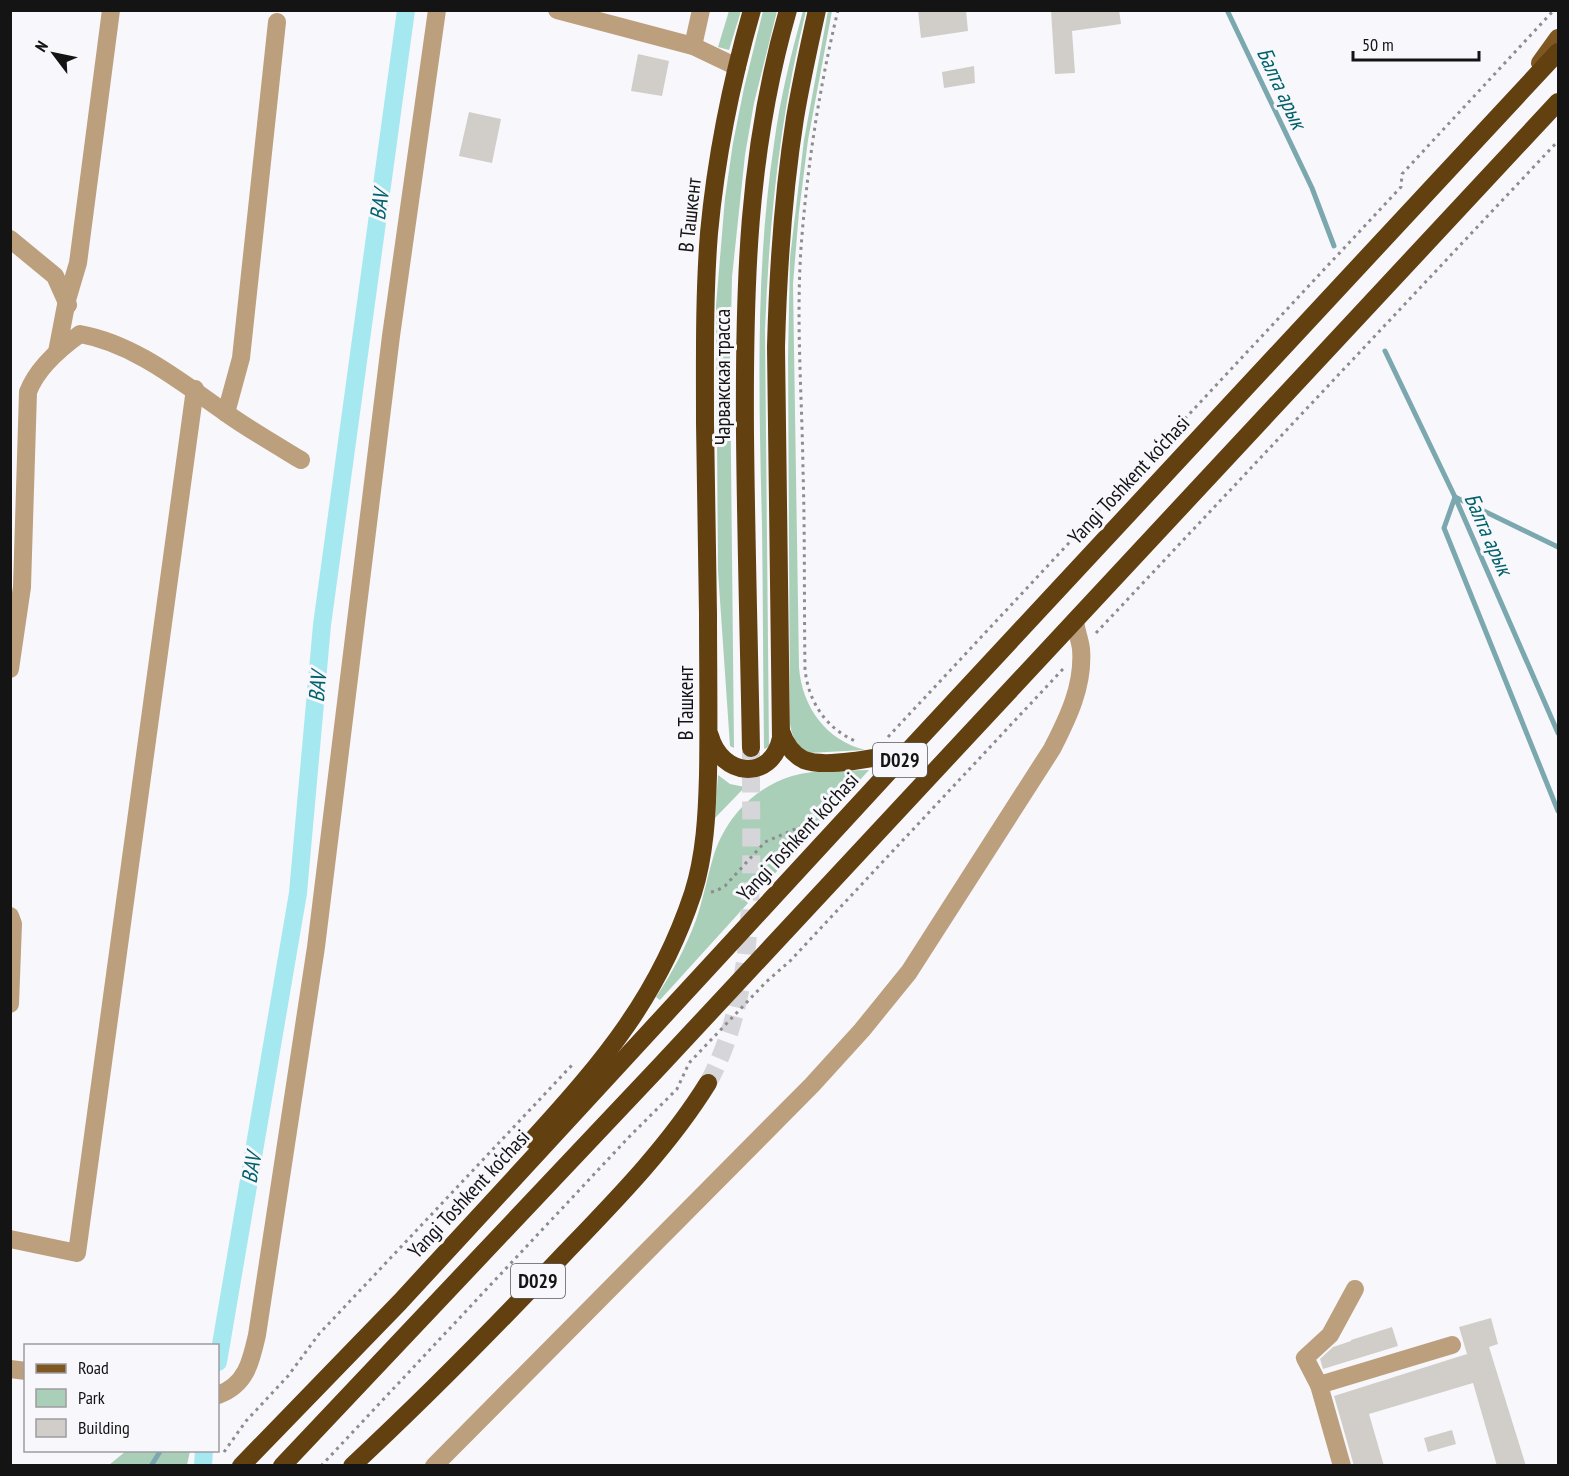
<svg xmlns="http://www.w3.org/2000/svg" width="1569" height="1476" viewBox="0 0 1569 1476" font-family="'PT Sans Narrow',sans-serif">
<rect width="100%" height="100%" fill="#f8f7fc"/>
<!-- green -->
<g fill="#aacfb8">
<path d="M 729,11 L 741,11 L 729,50 L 718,47 Z"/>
<path d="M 763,11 L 777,11 L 754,103 L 745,155 L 732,277 L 730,364 L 734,748 L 730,746 L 718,571 L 716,306 L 725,198 L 733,143 L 744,88 Z"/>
<path d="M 803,11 L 806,11 C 780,115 769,222 765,330 L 769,747 L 764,749 C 763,674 763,600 762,526 C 759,398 755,270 774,144 C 780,99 791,54 803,11 Z"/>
<path d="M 828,11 L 832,11 L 808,140 L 799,212 L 793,284 L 799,667 C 802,707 826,740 865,750 L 808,753 C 796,747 792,736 790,724 L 788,358 L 790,258 L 804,140 Z"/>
<path d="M 869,770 L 660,1000 L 656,997 C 672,973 686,947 696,920 C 703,900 707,878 713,858 C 724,820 753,788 792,776 C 816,769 844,771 869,770 Z"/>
<path d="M 718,775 L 730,784 L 745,787 L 715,818 Z"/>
<path d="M 126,1451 L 126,1450 L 190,1451 L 187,1465 L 109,1465 Z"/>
</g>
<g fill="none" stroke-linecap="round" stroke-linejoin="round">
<!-- stream -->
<g stroke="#7aa8ae" stroke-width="5">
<path d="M 1227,10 L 1312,188 L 1334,246"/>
<path d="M 1385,351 L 1455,497 L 1558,733"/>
<path d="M 1455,497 L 1444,528 L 1558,811"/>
<path d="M 1455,497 L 1558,547"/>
<path d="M 151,1466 L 161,1450"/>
</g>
<!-- canal -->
<g stroke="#a5e8f0" stroke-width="18">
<path d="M 218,1362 L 298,893 L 322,625 L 406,10"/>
<path d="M 203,1466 L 204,1450"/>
</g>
</g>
<!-- building -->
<g fill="#d1cec9">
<path d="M 918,10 L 966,10 L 968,31 L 921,38 Z"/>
<path d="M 1051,10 L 1119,10 L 1121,24 L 1072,31 L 1075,73 L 1055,74 Z"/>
<path d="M 638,54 L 669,61 L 662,96 L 631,91 Z"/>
<path d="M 974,66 L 975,83 L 944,88 L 942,72 Z"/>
<path d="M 469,112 L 501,119 L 492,163 L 459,156 Z"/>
<path d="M 1491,1318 L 1498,1344 L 1489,1347 L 1526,1466 L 1497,1466 L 1473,1383 L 1369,1414 L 1384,1466 L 1354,1466 L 1334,1396 L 1467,1354 L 1459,1327 Z"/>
<path d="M 1392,1327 L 1398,1346 L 1323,1369 L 1320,1359 L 1333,1347 L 1351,1341 L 1351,1340 Z"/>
<path d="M 1452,1430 L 1456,1444 L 1428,1452 L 1424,1438 Z"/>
</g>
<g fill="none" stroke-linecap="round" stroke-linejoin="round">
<!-- highway-tunnel -->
<path stroke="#d6d5d9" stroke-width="18" stroke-dasharray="18 9" stroke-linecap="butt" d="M 708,1083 C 761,985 750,861 751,752"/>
<!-- path -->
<g stroke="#8d8c8f" stroke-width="3" stroke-dasharray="3 4.5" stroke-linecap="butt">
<path d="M 838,10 C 819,89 807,168 801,248 C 796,322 802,396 803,470 C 805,536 804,603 805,669 C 808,702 827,730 858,742"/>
<path d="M 1096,633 L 1558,141"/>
<path d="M 888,737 L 1401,187 L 1402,174 L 1554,10"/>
<path d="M 711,892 L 716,891 L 725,886 L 765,842 L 814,821 L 849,780"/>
<path d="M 224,1452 L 246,1421 L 288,1376 L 319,1334 L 573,1064"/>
<path d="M 321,1466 L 628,1138 L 677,1089 L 689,1063 L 766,982 L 790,961 L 1063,669"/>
</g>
<!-- minor -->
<g stroke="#bc9f7d" stroke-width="18">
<path d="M 557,10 L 693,46 L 737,67"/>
<path d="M 693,46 L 701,10"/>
<path d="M 10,239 L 55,276 L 68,305"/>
<path d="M 57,352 L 67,300 L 78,263 L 111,10"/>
<path d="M 226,413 L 241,358 L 277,22"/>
<path d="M 10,669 L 22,587 L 28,392 C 37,368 59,349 80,334 C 135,344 181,382 226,413 C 250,430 276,445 301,460"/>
<path d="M 10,916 L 13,924 L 10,1004"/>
<path d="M 10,1239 L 77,1253 L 195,389"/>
<path d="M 10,1369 L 26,1371"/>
<path d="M 1319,1385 L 1305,1358 L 1330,1335 L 1355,1289"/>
<path d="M 218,1395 C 246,1385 251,1362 257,1335 L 316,947 L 391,336 L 437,10"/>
<path d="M 434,1466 L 812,1085 L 862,1030 L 909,972 L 1052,749 C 1068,718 1084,685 1081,649 C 1080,640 1076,631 1075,621"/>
<path d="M 1342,1466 L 1319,1385 L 1452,1345"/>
</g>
<!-- major -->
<path stroke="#7f5721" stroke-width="18" d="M 1540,63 L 1558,38"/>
<!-- highway -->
<g stroke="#624010" stroke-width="18">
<path d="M 781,731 C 785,743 792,754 804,760 C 827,769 884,756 908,751"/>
<path d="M 710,736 C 721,776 771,783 781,738 L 776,347 C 778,270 783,194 795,118 C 801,82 809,46 817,10"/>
<path d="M 751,748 C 749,644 746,539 745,434 C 744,288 747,152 788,10"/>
<path d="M 532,1140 C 604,1061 659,996 693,893 C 705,855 707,814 708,775 C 709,721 708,668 708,614 C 707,550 706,487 705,423 C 705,360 704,296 709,233 C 716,158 731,83 752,10"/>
<path d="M 241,1466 L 400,1302 L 908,751 L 1558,52"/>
<path d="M 282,1466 L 660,1066 L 1558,102"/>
<path d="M 352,1466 C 426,1397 496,1326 565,1253 C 616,1200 669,1146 708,1083"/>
</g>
</g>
<g text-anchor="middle" stroke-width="6" stroke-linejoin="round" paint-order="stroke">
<!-- shield labels -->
<g fill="#f8f7fc" stroke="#58585a" stroke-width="1.5">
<rect x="873" y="743" width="54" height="34" rx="4.5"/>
<rect x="511" y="1264" width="54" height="34" rx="4.5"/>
</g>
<g font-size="20" font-weight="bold" fill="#141415">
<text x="900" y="767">D029</text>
<text x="538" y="1288">D029</text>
</g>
<!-- street labels -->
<g font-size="21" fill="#141415" stroke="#f8f7fc">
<text transform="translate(690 215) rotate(-84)" y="7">В Ташкент</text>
<text transform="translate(723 377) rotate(-90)" y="7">Чарвакская трасса</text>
<text transform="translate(1129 480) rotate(-47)" y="7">Yangi Toshkent ko‘chasi</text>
<text transform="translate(686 703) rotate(-90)" y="7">В Ташкент</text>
<text transform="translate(798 837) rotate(-47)" y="7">Yangi Toshkent ko‘chasi</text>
<text transform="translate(469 1194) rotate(-47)" y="7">Yangi Toshkent ko‘chasi</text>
</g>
<!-- water labels -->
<g font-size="22" font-style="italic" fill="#00626b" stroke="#f8f7fc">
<text transform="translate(1282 88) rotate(65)" y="8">Балта арык</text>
<text transform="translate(379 205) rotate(-82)" y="8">BAV</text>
<text transform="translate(1489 534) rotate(66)" y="8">Балта арык</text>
<text transform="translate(317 687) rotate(-85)" y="8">BAV</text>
<text transform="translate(251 1168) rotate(-80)" y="8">BAV</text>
</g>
</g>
<!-- border -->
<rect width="1569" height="1476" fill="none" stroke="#141415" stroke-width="24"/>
<!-- legend -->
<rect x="24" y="1344" width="195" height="108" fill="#f8f7fc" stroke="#9d9ca0" stroke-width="1.5"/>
<rect x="36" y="1364" width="30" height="9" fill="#7f5721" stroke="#9d9ca0" stroke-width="1.5"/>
<text x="78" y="1374" font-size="18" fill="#141415">Road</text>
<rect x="36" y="1389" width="30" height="18" fill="#aacfb8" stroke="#9d9ca0" stroke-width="1.5"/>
<text x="78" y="1404" font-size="18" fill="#141415">Park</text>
<rect x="36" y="1419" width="30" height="18" fill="#d1cec9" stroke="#9d9ca0" stroke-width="1.5"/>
<text x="78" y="1434" font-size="18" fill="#141415">Building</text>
<!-- north arrow -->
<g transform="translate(54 54) rotate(302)" stroke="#f8f7fc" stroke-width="4.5" paint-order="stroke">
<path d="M0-4.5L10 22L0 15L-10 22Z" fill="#141415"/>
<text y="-9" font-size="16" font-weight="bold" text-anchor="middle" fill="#141415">N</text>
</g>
<!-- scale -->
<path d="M1353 51v9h126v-9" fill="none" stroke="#141415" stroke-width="3"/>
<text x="1362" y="51" font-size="18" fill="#141415" stroke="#f8f7fc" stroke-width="4.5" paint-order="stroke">50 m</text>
</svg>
